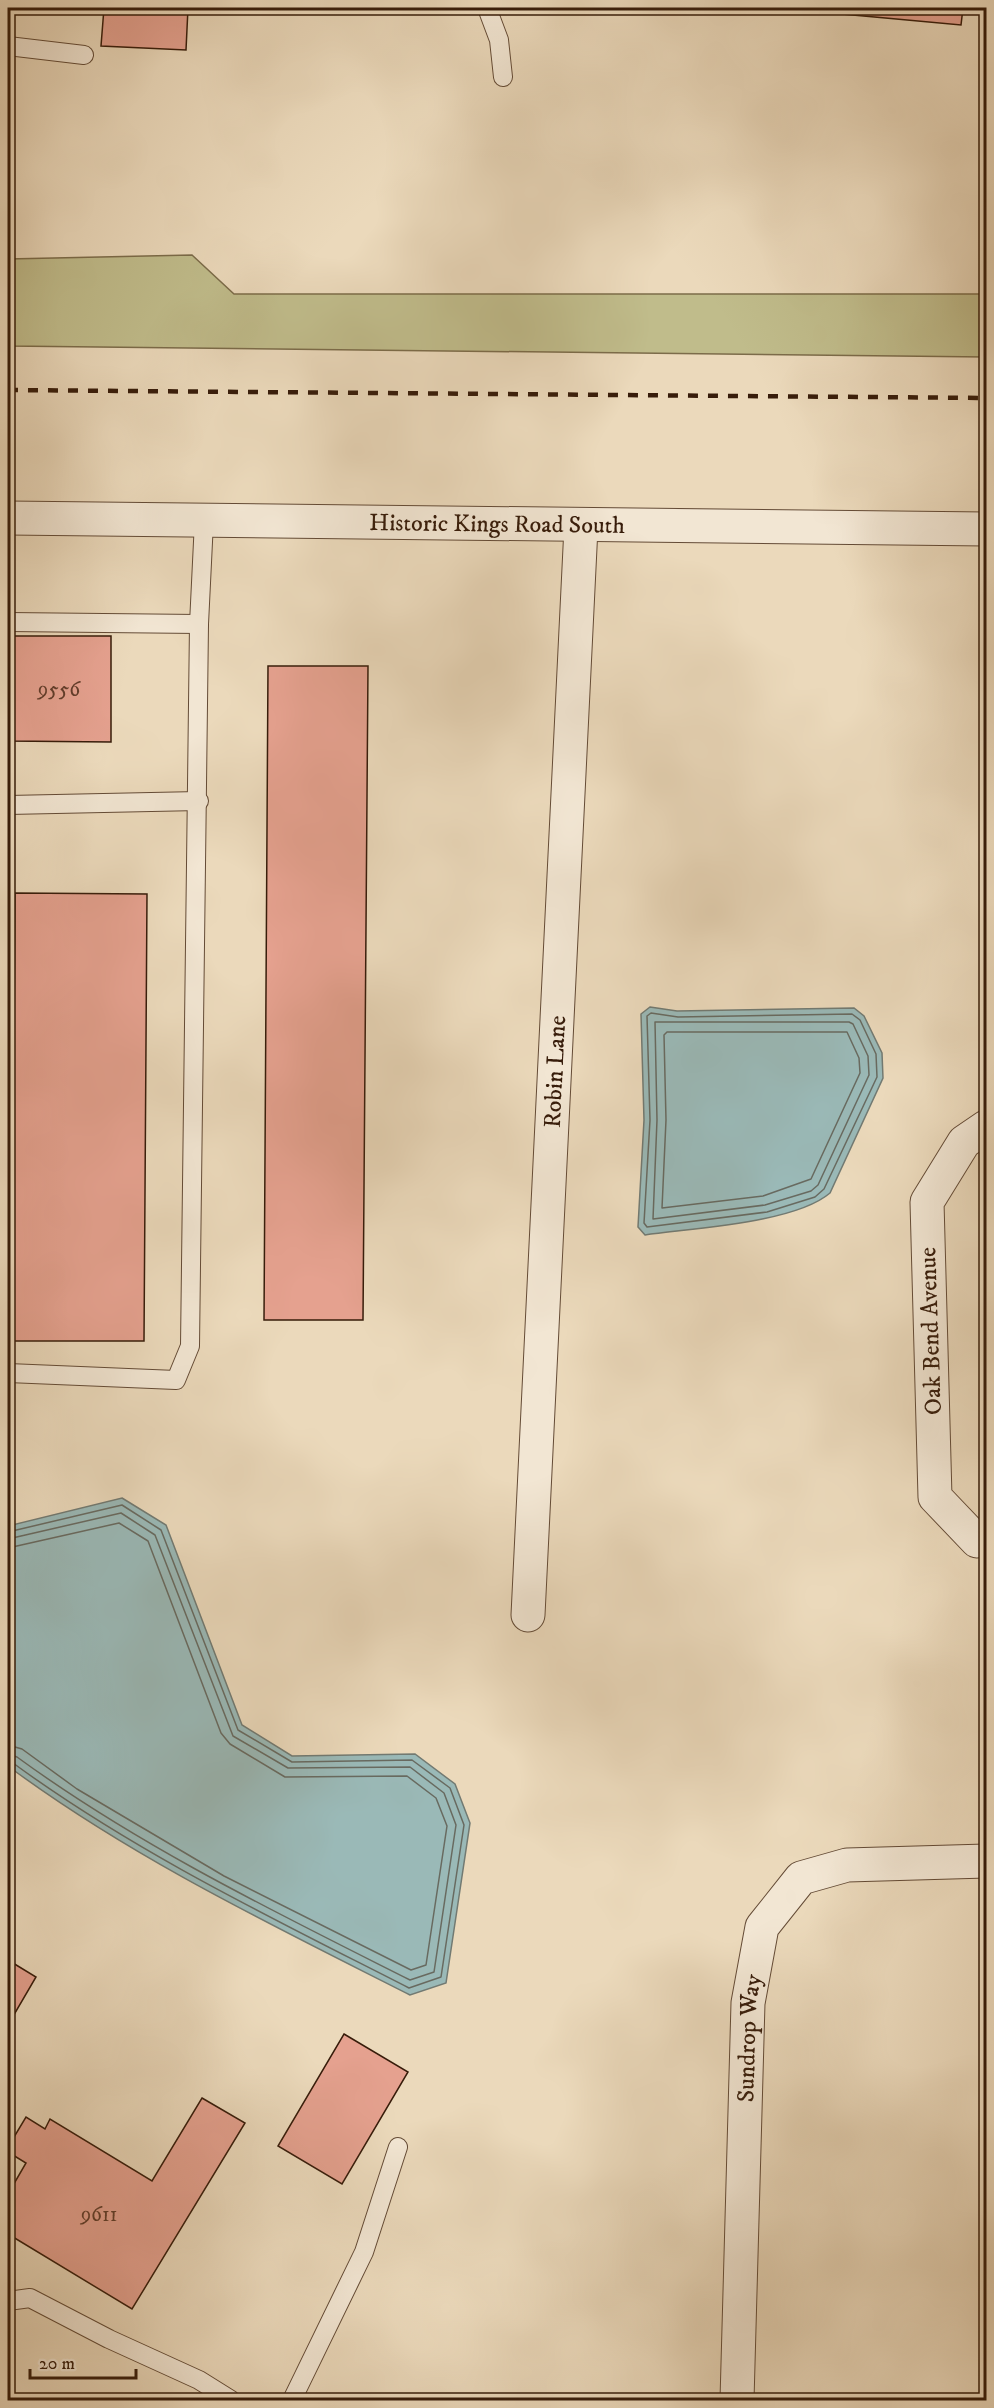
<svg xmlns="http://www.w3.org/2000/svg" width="994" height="2408" viewBox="0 0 994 2408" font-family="'IM FELL DW Pica',serif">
<rect width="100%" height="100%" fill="#ebd9bb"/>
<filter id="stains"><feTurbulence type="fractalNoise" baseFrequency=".00333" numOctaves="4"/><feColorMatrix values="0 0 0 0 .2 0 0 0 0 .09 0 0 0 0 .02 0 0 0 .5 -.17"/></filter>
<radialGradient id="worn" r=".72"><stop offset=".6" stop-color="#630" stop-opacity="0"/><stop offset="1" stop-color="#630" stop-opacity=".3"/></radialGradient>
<!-- green -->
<path fill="#c0bc8b" stroke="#7c6c4a" stroke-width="1.5" d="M 192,255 L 234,294 L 986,294 L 986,357 L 8,346 L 8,259 Z"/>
<!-- water -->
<g fill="#9ab9b7" stroke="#727a72" stroke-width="1.5">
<path d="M 650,1007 L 677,1011 L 854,1008 L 864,1016 L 882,1053 L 883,1078 L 830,1193 C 795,1223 693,1228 645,1235 L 638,1227 L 644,1120 L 641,1014 Z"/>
<path d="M 122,1498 L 166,1525 L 242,1725 L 292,1756 L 415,1754 L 455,1784 L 470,1823 L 446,1983 L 410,1995 C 272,1925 132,1858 8,1766 L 8,1526 Z"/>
</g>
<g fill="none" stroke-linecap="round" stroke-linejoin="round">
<!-- shore -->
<g stroke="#686a60" stroke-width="1.5">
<path d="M 651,1013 L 678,1017 L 852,1014 L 860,1020 L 876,1054 L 877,1077 L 824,1189 L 815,1197 L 767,1212 L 647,1227 L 644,1223 L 650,1120 L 647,1016 Z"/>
<path d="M 655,1022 L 849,1022 L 853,1024 L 868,1056 L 869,1075 L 818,1185 L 811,1191 L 765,1205 L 653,1219 L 657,1120 Z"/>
<path d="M 667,1032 L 847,1032 L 859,1058 L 860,1073 L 811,1179 L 763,1196 L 662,1208 L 666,1120 L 664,1035 Z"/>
<path d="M 8,1532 L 122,1505 L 161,1530 L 238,1730 L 292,1762 L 412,1760 L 450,1788 L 464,1825 L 441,1977 L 409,1988 C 274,1919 136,1853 13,1763 L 8,1762"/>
<path d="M 8,1539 L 121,1513 L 155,1535 L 233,1736 L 288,1768 L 410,1767 L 444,1793 L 456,1825 L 434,1972 L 410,1980 C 275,1912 139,1846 17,1757 L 8,1754"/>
<path d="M 8,1548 L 119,1523 L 148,1541 L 221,1733 L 230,1744 L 285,1777 L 407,1776 L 436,1798 L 447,1826 L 426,1965 L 411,1970 L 224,1876 L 77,1789 L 22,1749 L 8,1745"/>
</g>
</g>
<!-- building -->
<g fill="#e5a18f" stroke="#371c0a" stroke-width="1.5">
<path d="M 104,8 L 188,8 L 186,50 L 101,46 Z"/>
<path d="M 800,8 L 963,8 L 961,25 L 799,10 Z"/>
<path d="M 8,636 L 111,636 L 111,742 L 8,741 Z"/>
<path d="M 268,666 L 368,666 L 363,1320 L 264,1320 Z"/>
<path d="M 15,893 L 147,894 L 144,1341 L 12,1341 Z"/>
<path d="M 8,1960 L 36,1977 L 8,2025 Z"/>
<path d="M 344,2034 L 408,2072 L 342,2184 L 278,2146 Z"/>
<path d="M 202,2098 L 245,2123 L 132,2309 L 8,2234 L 8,2194 L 26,2163 L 8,2152 L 8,2147 L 26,2117 L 45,2129 L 50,2119 L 152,2181 Z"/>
</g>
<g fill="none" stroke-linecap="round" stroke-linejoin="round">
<!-- service casing -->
<g stroke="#644b36" stroke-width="20">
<g id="service">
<path d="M 487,8 L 499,40 L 503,77"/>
<path d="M 8,46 L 84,55"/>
<path d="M 8,622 L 199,624"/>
<path d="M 8,805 L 199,801"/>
<path d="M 8,1373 L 176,1380 L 190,1346 L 199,624 L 204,521"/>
<path d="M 8,2301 L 30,2298 L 109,2339 L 199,2380 L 231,2400"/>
<path d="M 292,2400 L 364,2252 L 398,2147"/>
</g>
</g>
<!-- minor casing -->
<g stroke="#644b36" stroke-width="35">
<g id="minor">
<path id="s1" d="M 8,518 L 986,529"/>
<path d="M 977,1541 L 935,1497 L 927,1202 L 964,1142 L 986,1127"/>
<path id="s2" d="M 528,1615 L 581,527"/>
<path id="s3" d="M 737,2400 L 748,2003 L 762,1927 L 801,1878 L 847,1865 L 986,1861"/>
</g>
</g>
<!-- service -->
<use href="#service" stroke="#f2e6d3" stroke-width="18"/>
<!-- minor -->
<use href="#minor" stroke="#f2e6d3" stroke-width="33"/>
<!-- rail -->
<path stroke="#371c0a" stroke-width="4.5" stroke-dasharray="10 10" stroke-linecap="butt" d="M 8,390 L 986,398"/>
</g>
<g text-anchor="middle" stroke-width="4.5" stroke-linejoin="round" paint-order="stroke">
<!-- number labels -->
<g font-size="21" fill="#623d2b">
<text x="59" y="696">9556</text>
<text x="99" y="2221">9611</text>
</g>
<!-- street labels -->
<g font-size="24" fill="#371c0a" stroke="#f2e6d3">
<text dy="8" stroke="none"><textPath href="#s1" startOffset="489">Historic Kings Road South</textPath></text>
<text dy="8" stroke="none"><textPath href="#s2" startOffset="544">Robin Lane</textPath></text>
<text transform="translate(930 1331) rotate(-92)" y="8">Oak Bend Avenue</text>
<text dy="8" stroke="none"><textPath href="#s3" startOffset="362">Sundrop Way</textPath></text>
</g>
</g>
<!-- margin -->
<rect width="994" height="2408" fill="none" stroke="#ebd9bb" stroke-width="30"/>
<rect x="9" y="9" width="976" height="2390" fill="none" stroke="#371c0a" stroke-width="3"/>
<rect x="15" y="15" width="964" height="2378" fill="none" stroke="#371c0a" stroke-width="1.5"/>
<!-- scale -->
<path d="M30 2369v9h106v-9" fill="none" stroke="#371c0a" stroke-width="3"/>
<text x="39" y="2369" font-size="18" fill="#371c0a" stroke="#f2e6d3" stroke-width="4.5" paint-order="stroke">20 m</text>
<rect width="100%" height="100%" filter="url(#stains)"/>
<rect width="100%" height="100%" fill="url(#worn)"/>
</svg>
